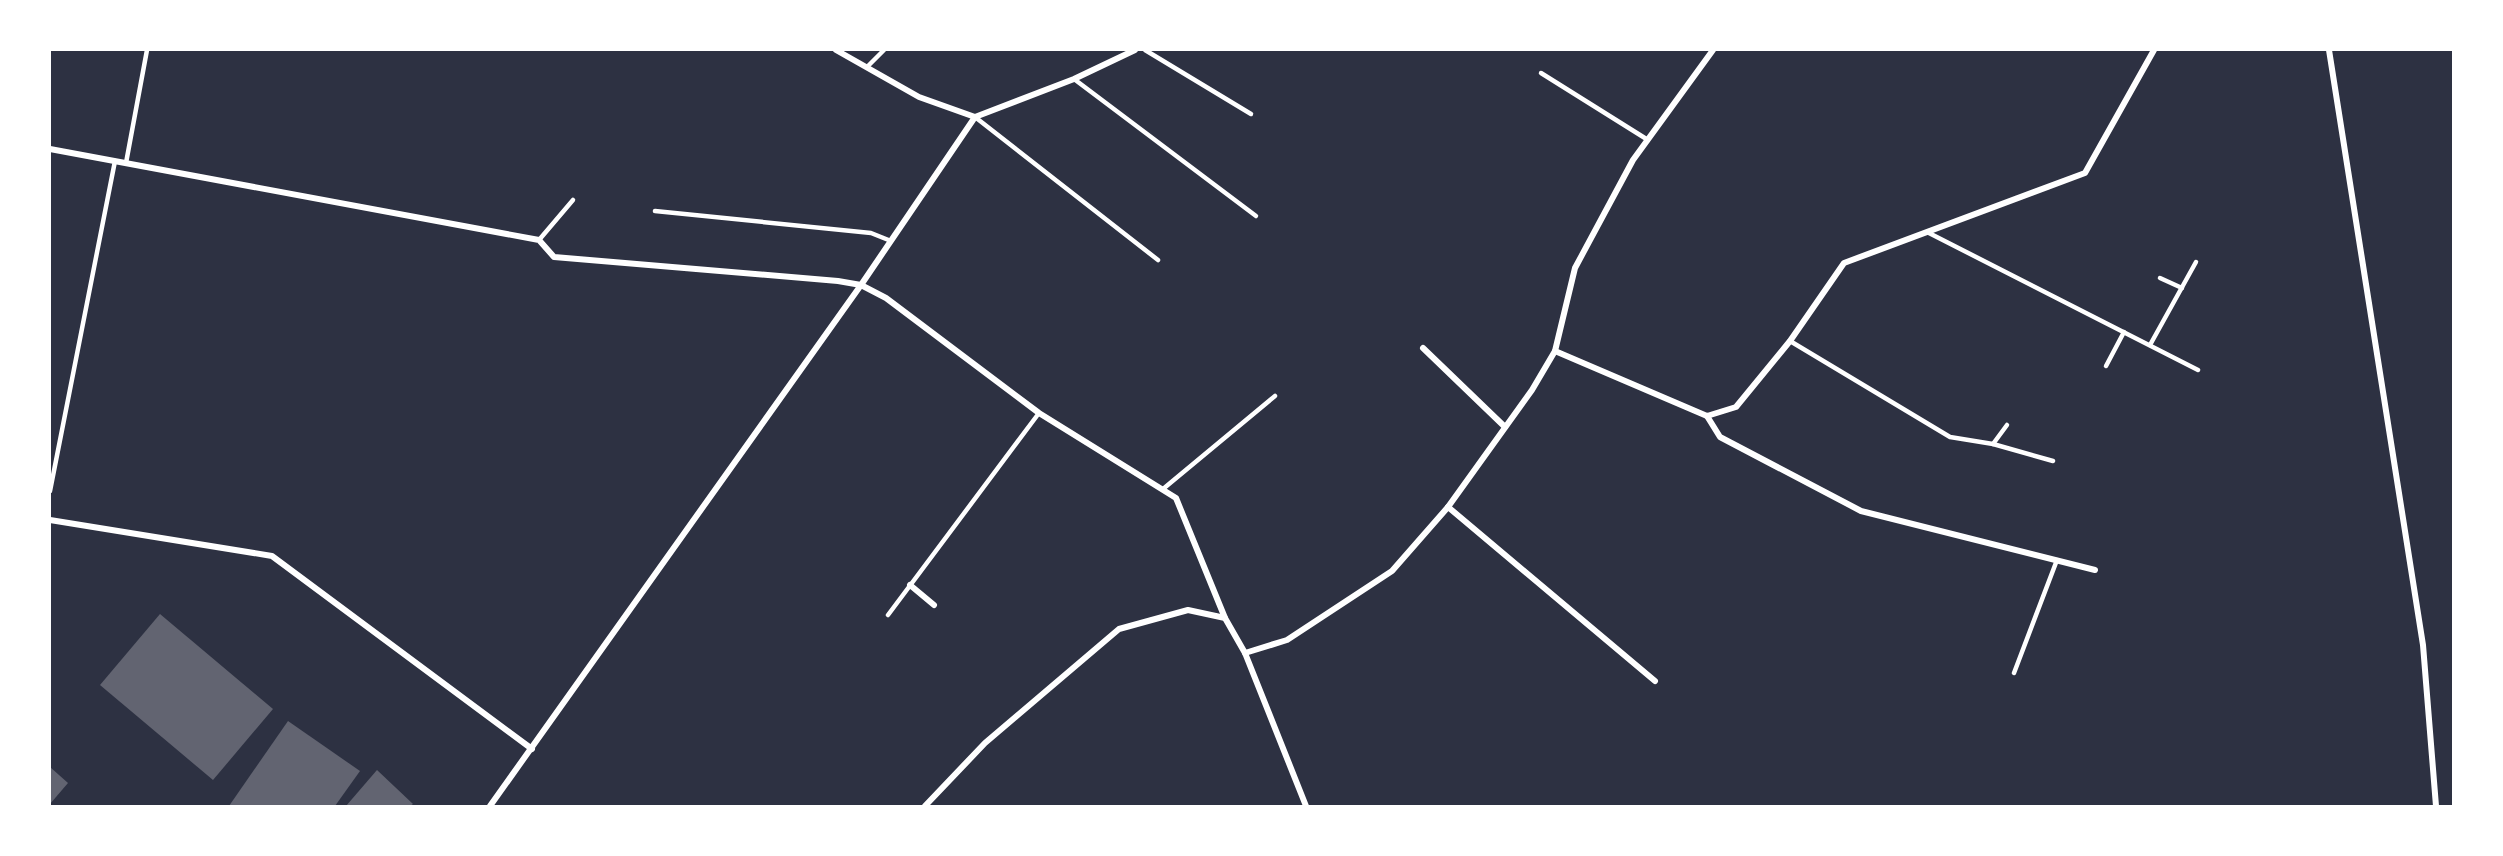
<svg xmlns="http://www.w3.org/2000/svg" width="2503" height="856" viewBox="0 0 2503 856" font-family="'Titillium Web',sans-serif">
<rect width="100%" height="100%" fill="#2d3142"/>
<!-- building -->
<g fill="#626471">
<path d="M 160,614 L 273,709 L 213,780 L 100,685 Z"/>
<path d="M 288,721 L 360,771 L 335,806 L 229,806 Z"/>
<path d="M 50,767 L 68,783 L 50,804 Z"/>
<path d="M 377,770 L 413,804 L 410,806 L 346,806 Z"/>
</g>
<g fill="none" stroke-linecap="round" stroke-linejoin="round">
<!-- service -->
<g stroke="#fff" stroke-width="4.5">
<path d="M 1145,50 L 1251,114"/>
<path d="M 868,66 L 884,50"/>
<path d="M 1541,73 L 1648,140"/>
<path d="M 1074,79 L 1256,216"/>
<path d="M 975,117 L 1158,260"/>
<path d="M 126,163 L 147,50"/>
<path d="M 655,211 L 871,233 L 891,241"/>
<path d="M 1927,232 L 2198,370"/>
<path d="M 539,240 L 573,200"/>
<path d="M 2160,278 L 2182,288"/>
<path d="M 1790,341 L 1950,437 L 1993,444 L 2053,461"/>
<path d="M 2150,345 L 2196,262"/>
<path d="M 2106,366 L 2124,332"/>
<path d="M 1993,444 L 2007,425"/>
<path d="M 1163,489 L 1275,396"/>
<path d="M 50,491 L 115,161"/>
<path d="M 888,615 L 1039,413"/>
<path d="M 2014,673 L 2057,560"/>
</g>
<!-- minor -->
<g stroke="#fff" stroke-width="6">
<path d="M 836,50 L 919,97 L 975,117"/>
<path d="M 2329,50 L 2423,645 L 2436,806"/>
<path d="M 50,149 L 539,240 L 554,257 L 838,281 L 861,285 L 886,298 L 1039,413 L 1176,498 L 1225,618 L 1245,653 L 1306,806"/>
<path d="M 1423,348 L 1505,427"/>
<path d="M 1555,351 L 1707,416 L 1736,407 L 1790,341 L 1844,263 L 2085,173 L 2154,50"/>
<path d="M 1707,416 L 1720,437 L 1861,511 L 2095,570"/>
<path d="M 1448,507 L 1655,681"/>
<path d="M 50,520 L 272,556 L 532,749"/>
<path d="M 910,585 L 934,605"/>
<path d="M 1245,653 L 1287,640 L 1392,571 L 1448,507 L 1532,390 L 1555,351 L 1575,268 L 1633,160 L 1713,50"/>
<path d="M 490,806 L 861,285 L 975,117 L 1074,79 L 1135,50"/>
<path d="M 925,806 L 985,743 L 1119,629 L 1188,610 L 1225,618"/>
</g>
</g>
<!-- border -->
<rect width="2503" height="856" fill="none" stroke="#ffffff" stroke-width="102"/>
</svg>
